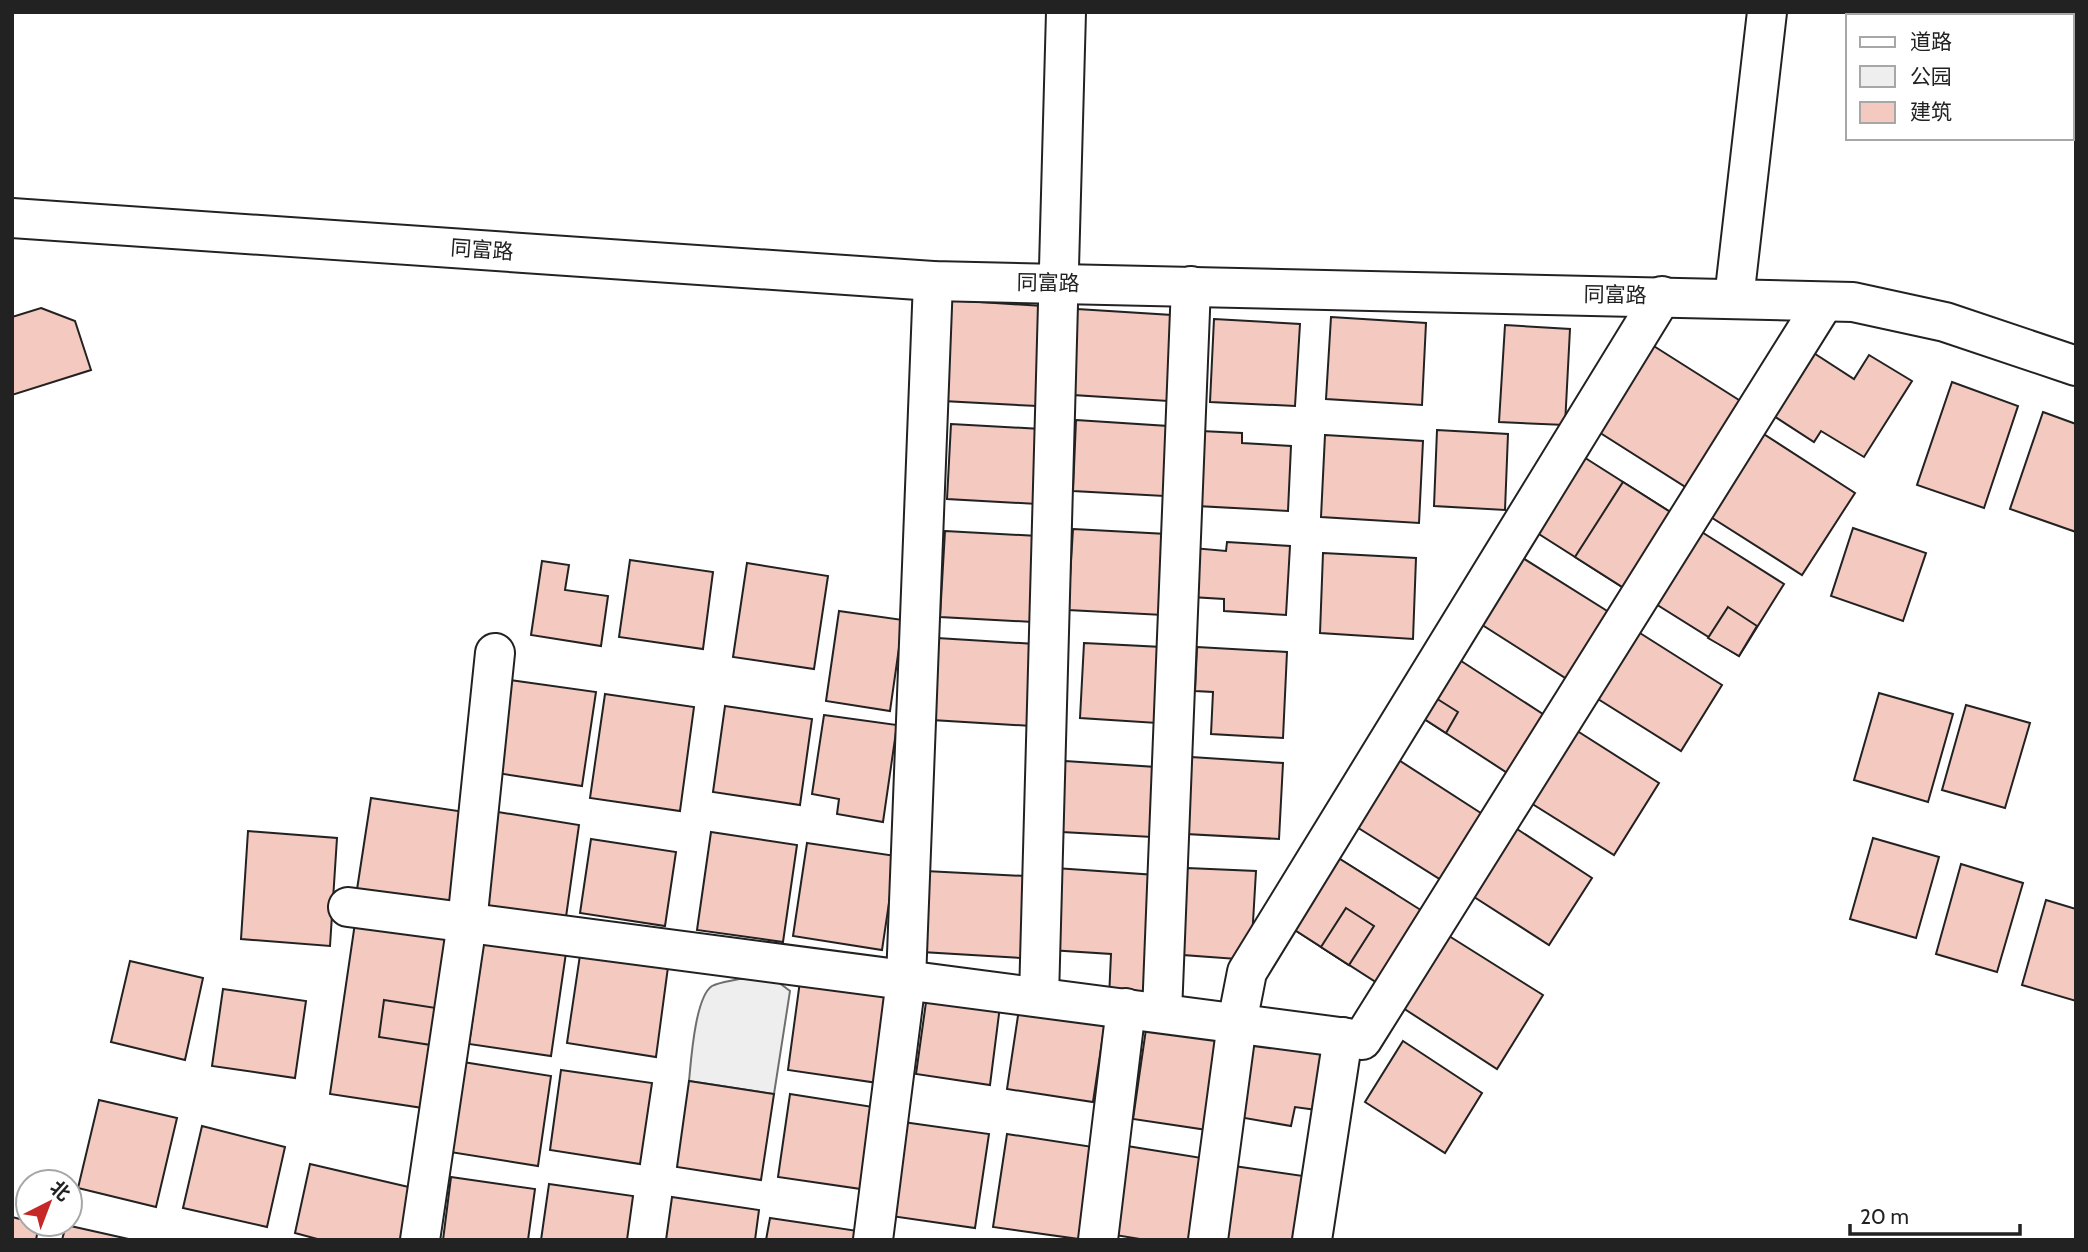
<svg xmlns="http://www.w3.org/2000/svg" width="2088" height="1252" viewBox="0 0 2088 1252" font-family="Cabin,'Noto Sans SC',sans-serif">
<rect width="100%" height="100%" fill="#fff"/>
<!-- green -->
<path fill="#eee" stroke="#6f6f6f" stroke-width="2" d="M 739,979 L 774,979 L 790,991 L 774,1094 L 689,1081 C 691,1061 695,997 712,986 C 719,982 731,981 739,979 Z"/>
<!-- building -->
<g fill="#f3c9c0" stroke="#222" stroke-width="2">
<path d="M 948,300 L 1043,306 L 1037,406 L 943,401 Z"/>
<path d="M 41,308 L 75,321 L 91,370 L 12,395 L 12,317 Z"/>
<path d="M 1077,309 L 1172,315 L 1168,401 L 1073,395 Z"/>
<path d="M 1331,317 L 1426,323 L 1422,405 L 1326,399 Z"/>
<path d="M 1214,319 L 1300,324 L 1295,406 L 1210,402 Z"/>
<path d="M 1505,325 L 1570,329 L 1565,425 L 1499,422 Z"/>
<path d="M 1649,343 L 1750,407 L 1695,493 L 1594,429 Z"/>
<path d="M 1806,348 L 1854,379 L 1869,355 L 1912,381 L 1864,457 L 1821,431 L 1814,442 L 1766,411 Z"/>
<path d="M 1952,382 L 2018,406 L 1984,508 L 1917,485 Z"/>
<path d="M 2043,412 L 2076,424 L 2076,532 L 2010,509 Z"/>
<path d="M 1076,420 L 1168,426 L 1164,496 L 1073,491 Z"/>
<path d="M 951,424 L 1041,429 L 1037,504 L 947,499 Z"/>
<path d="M 1437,430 L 1508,434 L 1505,510 L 1434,506 Z"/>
<path d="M 1201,431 L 1242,433 L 1242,443 L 1291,446 L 1288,511 L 1197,506 Z"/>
<path d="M 1759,431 L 1855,493 L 1802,575 L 1706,514 Z"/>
<path d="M 1325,435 L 1423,441 L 1419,523 L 1321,517 Z"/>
<path d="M 1579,454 L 1675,515 L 1627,590 L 1531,529 Z"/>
<path d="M 1623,482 L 1675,515 L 1627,590 L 1575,557 Z"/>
<path d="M 1853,528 L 1926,553 L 1903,621 L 1831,596 Z"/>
<path d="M 1073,529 L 1167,534 L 1163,615 L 1068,610 Z"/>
<path d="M 1697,529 L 1784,584 L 1739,656 L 1651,601 Z"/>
<path d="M 945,531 L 1038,536 L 1033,622 L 940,617 Z"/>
<path d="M 1227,542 L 1290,546 L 1286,615 L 1224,611 L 1224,599 L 1191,597 L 1193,548 L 1226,551 Z"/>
<path d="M 1323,553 L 1416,558 L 1413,639 L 1320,633 Z"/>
<path d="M 1518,555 L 1612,614 L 1570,681 L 1476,621 Z"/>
<path d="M 630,560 L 713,572 L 703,649 L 619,637 Z"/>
<path d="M 542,561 L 569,565 L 565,590 L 608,596 L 601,646 L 531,635 Z"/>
<path d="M 747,563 L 828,576 L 814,669 L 733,657 Z"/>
<path d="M 1728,607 L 1757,626 L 1739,656 L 1708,638 Z"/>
<path d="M 839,611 L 903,620 L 890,711 L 826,701 Z"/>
<path d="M 1632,628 L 1722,685 L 1681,751 L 1590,694 Z"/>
<path d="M 937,638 L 1036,644 L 1032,726 L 932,720 Z"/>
<path d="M 1084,643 L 1162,647 L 1157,723 L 1080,718 Z"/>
<path d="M 1197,647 L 1287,652 L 1283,738 L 1211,734 L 1213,692 L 1195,691 Z"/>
<path d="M 1455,657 L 1549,718 L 1512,776 L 1418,715 Z"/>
<path d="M 510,680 L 596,692 L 582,786 L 497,773 Z"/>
<path d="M 1879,693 L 1953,714 L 1928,802 L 1854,780 Z"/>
<path d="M 605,694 L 694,707 L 680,811 L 590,798 Z"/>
<path d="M 1431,695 L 1458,712 L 1446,733 L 1418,715 Z"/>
<path d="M 1966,705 L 2030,723 L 2005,808 L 1942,790 Z"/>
<path d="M 725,706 L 812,719 L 800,805 L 713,792 Z"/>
<path d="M 824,715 L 897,725 L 883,822 L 837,814 L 839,799 L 812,794 Z"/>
<path d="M 1571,727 L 1659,783 L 1614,855 L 1526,800 Z"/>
<path d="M 1191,757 L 1283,763 L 1279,839 L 1186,834 Z"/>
<path d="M 1394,757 L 1487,817 L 1446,883 L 1352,824 Z"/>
<path d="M 1065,761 L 1156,767 L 1152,837 L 1062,832 Z"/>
<path d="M 371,798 L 465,812 L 451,911 L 356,896 Z"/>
<path d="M 492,811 L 579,825 L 565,924 L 478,911 Z"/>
<path d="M 1514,827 L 1592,878 L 1549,945 L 1471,895 Z"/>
<path d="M 248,831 L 337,838 L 330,946 L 241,939 Z"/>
<path d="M 711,832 L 797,845 L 783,942 L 697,930 Z"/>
<path d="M 1873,838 L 1939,857 L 1916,938 L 1850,919 Z"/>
<path d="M 591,839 L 676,852 L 665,926 L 580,913 Z"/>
<path d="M 807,843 L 896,856 L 882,950 L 793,936 Z"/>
<path d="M 1332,854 L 1394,893 L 1349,965 L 1287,925 Z"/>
<path d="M 1332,854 L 1427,914 L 1382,986 L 1287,925 Z"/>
<path d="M 1961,864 L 2023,883 L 1997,972 L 1936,954 Z"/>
<path d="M 1055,868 L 1156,875 L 1149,1000 L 1109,998 L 1111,954 L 1050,950 Z"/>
<path d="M 1187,868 L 1256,871 L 1252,939 L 1237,959 L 1183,955 Z"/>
<path d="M 925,871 L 1025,876 L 1021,958 L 922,952 Z"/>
<path d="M 2046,900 L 2076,909 L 2076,1001 L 2022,985 Z"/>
<path d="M 1346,908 L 1374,926 L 1349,965 L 1321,947 Z"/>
<path d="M 355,923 L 447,936 L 423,1108 L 330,1094 Z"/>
<path d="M 485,933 L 567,946 L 551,1056 L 469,1044 Z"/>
<path d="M 1449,936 L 1543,995 L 1497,1069 L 1403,1008 Z"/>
<path d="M 580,955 L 668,967 L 656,1057 L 567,1043 Z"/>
<path d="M 130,961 L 203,978 L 185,1060 L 111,1042 Z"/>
<path d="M 800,981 L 890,994 L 878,1083 L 788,1070 Z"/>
<path d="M 223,989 L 306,1001 L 295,1078 L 212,1066 Z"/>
<path d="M 927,995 L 1000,1006 L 990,1085 L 916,1074 Z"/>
<path d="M 384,1000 L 436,1008 L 431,1045 L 379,1037 Z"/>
<path d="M 1019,1009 L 1105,1022 L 1093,1102 L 1007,1089 Z"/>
<path d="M 1146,1029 L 1227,1040 L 1214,1131 L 1133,1119 Z"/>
<path d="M 1244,1039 L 1325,1051 L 1317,1110 L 1295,1107 L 1291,1126 L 1233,1116 Z"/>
<path d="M 1403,1041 L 1482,1093 L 1445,1153 L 1365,1102 Z"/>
<path d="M 463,1062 L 551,1076 L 538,1166 L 450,1152 Z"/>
<path d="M 561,1070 L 652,1083 L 640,1164 L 550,1150 Z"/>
<path d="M 689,1081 L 774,1094 L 761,1180 L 677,1167 Z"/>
<path d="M 790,1094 L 873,1107 L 861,1189 L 778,1177 Z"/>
<path d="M 99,1100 L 177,1118 L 156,1207 L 78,1188 Z"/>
<path d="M 903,1122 L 989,1134 L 975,1228 L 891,1216 Z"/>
<path d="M 202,1126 L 285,1147 L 267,1227 L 183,1208 Z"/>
<path d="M 1007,1134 L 1093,1147 L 1079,1239 L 993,1227 Z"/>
<path d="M 1127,1146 L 1208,1159 L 1197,1240 L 1146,1240 L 1115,1235 Z"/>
<path d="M 310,1164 L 413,1188 L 402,1240 L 321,1240 L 295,1233 Z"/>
<path d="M 1227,1165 L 1317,1178 L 1308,1240 L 1217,1240 Z"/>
<path d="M 451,1177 L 535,1189 L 528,1240 L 443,1240 Z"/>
<path d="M 549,1184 L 633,1196 L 627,1240 L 541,1240 Z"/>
<path d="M 672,1197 L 759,1210 L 755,1240 L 666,1240 Z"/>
<path d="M 12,1217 L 28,1221 L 28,1224 L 39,1224 L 36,1240 L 12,1240 Z"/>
<path d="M 770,1218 L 858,1231 L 857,1240 L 766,1240 Z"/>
<path d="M 66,1225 L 133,1240 L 62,1240 Z"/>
</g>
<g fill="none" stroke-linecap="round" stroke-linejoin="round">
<!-- street casing -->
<g stroke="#222" stroke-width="42">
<g id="street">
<path d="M 12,218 L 933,281 L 1853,302 L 1945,322 L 2076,366"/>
<path d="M 1734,299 L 1767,12"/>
<path d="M 348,907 L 1362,1040 L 1824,302"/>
<path d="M 1039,997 L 1066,12"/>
<path d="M 1162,1013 L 1191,286"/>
<path d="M 420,1240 L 467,923 L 495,653"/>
<path d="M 873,1240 L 906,980 L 933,281"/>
<path d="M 1098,1240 L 1126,1008"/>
<path d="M 1208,1240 L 1237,1023 L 1247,972 L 1662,296"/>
<path d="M 1312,1240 L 1343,1037"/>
</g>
</g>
<!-- street -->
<use href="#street" stroke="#fff" stroke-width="38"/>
</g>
<g text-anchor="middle" stroke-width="5" stroke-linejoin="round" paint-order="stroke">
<!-- street labels -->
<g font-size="21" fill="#222" stroke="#fff">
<text transform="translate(482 250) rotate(4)" y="7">同富路</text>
<text transform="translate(1048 283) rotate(1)" y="7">同富路</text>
<text transform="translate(1615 295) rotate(1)" y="7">同富路</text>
</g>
</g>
<!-- border -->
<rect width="2088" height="1252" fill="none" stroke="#222222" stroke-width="28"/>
<!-- legend -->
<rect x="1846" y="14" width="228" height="126" fill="#ffffff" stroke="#a7a7a7" stroke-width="2"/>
<rect x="1860" y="37" width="35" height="10" fill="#ffffff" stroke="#a7a7a7" stroke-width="2"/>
<text x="1910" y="49" font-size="21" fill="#222222">道路</text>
<rect x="1860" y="66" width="35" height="21" fill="#eeeeee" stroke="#a7a7a7" stroke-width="2"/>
<text x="1910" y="84" font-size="21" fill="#222222">公园</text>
<rect x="1860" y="102" width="35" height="21" fill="#f3c9c0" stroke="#a7a7a7" stroke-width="2"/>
<text x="1910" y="119" font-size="21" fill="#222222">建筑</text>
<!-- north arrow -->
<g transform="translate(49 1203) rotate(42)"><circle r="33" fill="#ffffff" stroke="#a7a7a7" stroke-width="2"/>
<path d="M0-5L12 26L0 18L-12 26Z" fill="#c62828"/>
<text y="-10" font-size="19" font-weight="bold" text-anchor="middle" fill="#222222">北</text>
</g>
<!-- scale -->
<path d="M1850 1224v10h170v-10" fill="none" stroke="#222222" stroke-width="3.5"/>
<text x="1860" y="1224" font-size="21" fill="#222222" stroke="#ffffff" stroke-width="5" paint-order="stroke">20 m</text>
</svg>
